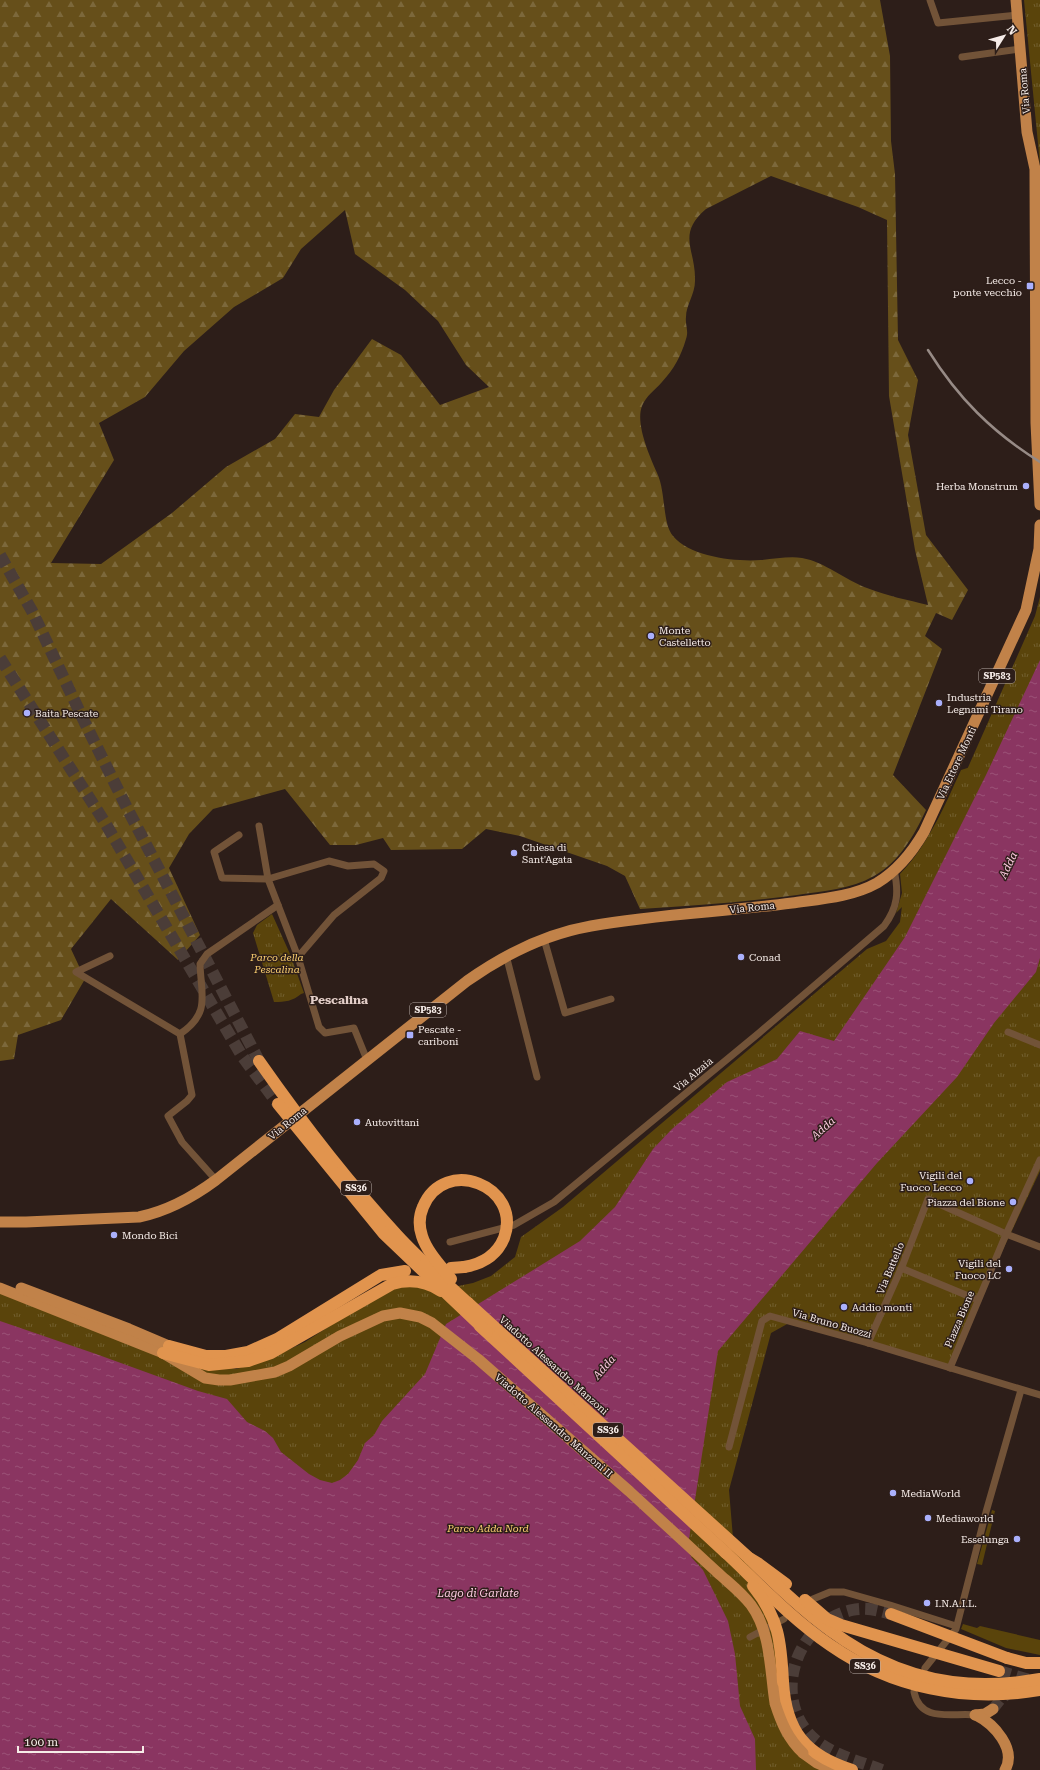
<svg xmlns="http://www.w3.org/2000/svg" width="1040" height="1770" viewBox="0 0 1040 1770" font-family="'Roboto Serif',serif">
<defs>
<pattern id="forest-firs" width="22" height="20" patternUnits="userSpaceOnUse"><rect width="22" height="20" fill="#664f1a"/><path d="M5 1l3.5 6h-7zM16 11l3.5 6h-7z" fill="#7c683b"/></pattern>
<pattern id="park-tufts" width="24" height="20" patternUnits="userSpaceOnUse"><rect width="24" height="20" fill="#5a440b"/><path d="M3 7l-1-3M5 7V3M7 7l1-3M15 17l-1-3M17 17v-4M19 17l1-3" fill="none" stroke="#725f2f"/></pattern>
<pattern id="water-ripples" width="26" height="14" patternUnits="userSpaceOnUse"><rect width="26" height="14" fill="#8a3561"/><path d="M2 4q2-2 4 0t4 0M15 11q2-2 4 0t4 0" fill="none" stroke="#9b5278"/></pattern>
</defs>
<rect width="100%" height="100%" fill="#2d1e19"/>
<!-- green -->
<g fill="#5a440b">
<path d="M 980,764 L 904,905 L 896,913 L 902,893 L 900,874 C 929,844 944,807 961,770 Z"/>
<path d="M 992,1510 L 995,1511 L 982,1565 L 977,1564 Z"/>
<path d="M 963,1624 L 977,1628 L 980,1626 L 1040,1640 L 1040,1655 L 1006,1648 L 961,1629 Z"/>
</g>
<!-- forest -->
<path fill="url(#forest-firs)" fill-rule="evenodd" d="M 0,0 L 880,0 L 890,56 L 891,141 L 895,174 L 898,340 L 918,380 L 908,435 L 926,535 L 968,590 L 952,620 L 936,613 L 925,636 L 942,649 L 893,775 L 926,810 C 914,836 899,862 874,876 C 851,889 823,891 797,895 C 745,902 693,906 640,909 L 625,876 L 607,866 L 520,836 L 486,829 L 462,849 L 391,850 L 383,838 L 356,845 L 330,845 L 285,789 L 213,809 L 189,834 L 169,868 L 200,935 L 178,960 L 111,899 L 71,949 L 85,979 L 61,1020 L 18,1035 L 14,1059 L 0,1061 ZM 771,176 L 858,207 L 887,220 L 889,396 L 915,550 L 928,605 C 908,600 887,596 867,588 C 845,580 825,562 802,558 C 789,556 775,559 761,560 C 736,562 690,557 673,536 C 662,523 666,491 657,473 C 650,457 635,424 642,406 C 646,396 655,390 662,382 C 674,369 681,356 686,339 C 689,331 685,325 686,317 C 686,305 695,294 695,281 C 696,249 676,235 706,209 ZM 345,210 L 355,254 L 405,290 L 438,321 L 466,365 L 489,387 L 440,405 L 401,355 L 372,339 L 334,390 L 319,417 L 295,414 L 275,439 L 226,467 L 172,513 L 101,564 L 51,563 L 114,460 L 99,423 L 145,397 L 184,351 L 234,307 L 283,278 L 301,249 Z"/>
<!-- park -->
<g fill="url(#park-tufts)">
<path d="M 1024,0 L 1040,0 L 1040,164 Z"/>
<path d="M 1040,597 L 1040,1171 L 948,1366 L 789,1323 L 771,1333 L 729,1490 L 733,1538 L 751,1565 L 770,1602 L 789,1710 L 808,1744 L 839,1770 L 0,1770 L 0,1290 L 199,1361 L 236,1369 L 269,1359 L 305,1342 L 359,1307 L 392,1289 L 412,1285 L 438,1290 L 473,1283 L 491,1276 L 515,1257 L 521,1237 L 563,1207 L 867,949 L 886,941 L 900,922 L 906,874 L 966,772 L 1035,616 Z"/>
<path d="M 272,914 L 290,954 L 304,993 L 301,994 C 293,1001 285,1002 274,1002 L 253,933 L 257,925 Z"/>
</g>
<!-- water -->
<path fill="url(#water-ripples)" d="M 1040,660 L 1040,958 L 1036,972 L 994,1023 L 957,1077 L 877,1163 L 718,1351 L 688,1545 L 691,1557 L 703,1570 L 728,1621 L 735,1654 L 740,1706 L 755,1739 L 756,1770 L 0,1770 L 0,1321 L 96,1354 L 198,1391 L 227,1399 L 247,1422 L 265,1431 L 273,1438 L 281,1452 L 309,1474 L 320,1480 L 332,1483 L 340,1480 L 348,1474 L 358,1460 L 365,1443 L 374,1435 L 382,1421 L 425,1374 L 446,1324 L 580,1241 L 615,1207 L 653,1149 L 672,1129 L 727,1082 L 777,1059 L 800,1031 L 834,1041 L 905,937 L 986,775 Z"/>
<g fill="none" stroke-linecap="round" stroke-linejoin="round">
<!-- primary-tunnel -->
<path stroke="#4b3d38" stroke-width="11" stroke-dasharray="11 5.5" stroke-linecap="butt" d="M 993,1709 L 1001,1699 L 1012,1691"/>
<!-- highway-tunnel -->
<g stroke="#4b3d38" stroke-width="12" stroke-dasharray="12 6" stroke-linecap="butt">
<path d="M 0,555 L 32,611 L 85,723 L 127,808 L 259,1061"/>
<path d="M 0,658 L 104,821 L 242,1056 L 278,1104"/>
<path d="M 999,1671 L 1029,1680"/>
<path d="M 882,1770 C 858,1761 829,1754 811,1736 C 771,1695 797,1622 852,1610 C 865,1607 878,1610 891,1614"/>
</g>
<!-- street -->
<g stroke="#725338" stroke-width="7">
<path d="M 930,0 L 938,23 L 1018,15"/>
<path d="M 962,57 L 1020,49"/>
<path d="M 239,835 L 214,852 L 222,878 L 268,879 L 259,826"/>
<path d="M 544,939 L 565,1013 L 611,999"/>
<path d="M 506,955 L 537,1077"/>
<path d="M 110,956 L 76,972 L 180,1034 L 192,1095 L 187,1101 L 168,1116 L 182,1142 L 216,1180"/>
<path d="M 298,957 L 334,915 L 381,878 L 384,871 L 374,864 L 348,866 L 329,861 L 268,879 L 298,957 L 319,1027 L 325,1033 L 354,1028 L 367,1060"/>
<path d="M 1008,1032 L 1040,1045"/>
<path d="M 180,1034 C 211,1013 201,995 200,964 L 207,954 L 278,905"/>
<path d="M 450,1242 L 514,1225 L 554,1202 L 759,1033 L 884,926 C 898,907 899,892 894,870"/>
<path d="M 901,1268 L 978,1300"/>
<path d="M 868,1343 L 903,1264 L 928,1199 L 1006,1234 L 1040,1247"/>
<path d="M 950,1368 L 1004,1239 L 1040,1160"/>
<path d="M 729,1447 L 762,1321 L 770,1316 L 868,1343 L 1040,1395"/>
<path d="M 813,1599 L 830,1592 L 844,1592 L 890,1605 L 956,1626"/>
<path d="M 750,1637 L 784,1619"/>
<path d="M 925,1668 L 956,1629 L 986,1512 L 1021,1390"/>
<path d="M 914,1692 C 921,1724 953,1712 976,1715"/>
</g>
<!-- primary -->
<g stroke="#c18249" stroke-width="11">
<path d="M 1016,0 L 1027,132 L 1035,169 L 1036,423 L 1040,505"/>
<path d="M 0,1222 L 26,1222 L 139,1217 C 168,1211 193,1197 216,1180 L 467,981 C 505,954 545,934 591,926 C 657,914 725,912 792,903 C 821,899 852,897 877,883 C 897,871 913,851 924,832 L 1026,610 L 1039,549 L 1040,525"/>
<path d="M 0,1288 L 163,1353 L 205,1378 L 219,1380 L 230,1380 L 275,1372 L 289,1366 L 340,1336 L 383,1316 L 400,1313 L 420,1317 L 432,1323 L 478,1359 L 629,1491 L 718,1573"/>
<path d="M 21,1288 L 129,1329 L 169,1346"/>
<path d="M 975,1715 L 985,1714 L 993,1709"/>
<path d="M 976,1715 C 994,1724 1017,1749 1005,1770"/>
<path d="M 803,1753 L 817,1763 L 833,1770"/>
</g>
<!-- highway -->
<g stroke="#e1944e" stroke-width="12">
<path d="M 451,1268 L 464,1267"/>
<path d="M 468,1303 L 749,1558 L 759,1564 L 786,1584"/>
<path d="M 480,1326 L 726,1553"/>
<path d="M 169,1346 L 206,1356 L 226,1356 L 248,1352 L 277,1339 L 381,1275 L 405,1271"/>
<path d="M 163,1353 L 209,1365 L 248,1361 L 271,1353 L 392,1284 C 409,1279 426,1281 441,1291"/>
<path d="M 1007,1658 L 1026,1663 L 1040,1663"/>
<path d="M 783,1682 C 786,1731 805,1755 852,1770"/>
</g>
<!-- rail -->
<path stroke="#978b86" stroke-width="2.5" d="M 928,350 C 958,398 992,432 1040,462"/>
<!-- primary-bridge -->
<path stroke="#c18249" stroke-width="11" d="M 718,1573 C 729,1583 742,1593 751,1605 C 771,1632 770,1671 775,1703 C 781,1722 788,1739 803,1753"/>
<!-- highway-bridge -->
<g stroke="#e1944e" stroke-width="12">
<path d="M 259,1061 C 301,1121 347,1181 397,1235 C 419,1259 444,1281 468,1303"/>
<path d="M 278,1104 L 384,1234 L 487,1332"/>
<path d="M 451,1279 C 441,1266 427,1252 422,1236 C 419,1227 419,1216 423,1207 C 444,1155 523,1186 504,1238 C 497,1255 482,1264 464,1267"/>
<path d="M 726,1553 C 759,1584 792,1619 830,1645 C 892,1688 966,1703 1040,1690"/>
<path d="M 749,1558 C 835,1645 911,1702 1040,1679"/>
<path d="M 753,1586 C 779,1618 781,1642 783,1682"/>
<path d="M 805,1600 L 827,1619 L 841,1625 L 999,1671"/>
<path d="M 891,1614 L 1007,1658"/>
</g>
</g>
<!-- markers -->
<g fill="#aab0fc" stroke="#2d1e19" stroke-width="1.5">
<rect x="1026" y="282" width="8" height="8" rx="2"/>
<circle cx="1026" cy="486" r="4"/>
<circle cx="651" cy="636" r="4"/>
<circle cx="939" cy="703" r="4"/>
<circle cx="27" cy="713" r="4"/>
<circle cx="514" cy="853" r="4"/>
<circle cx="741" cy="957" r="4"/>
<rect x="406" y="1031" width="8" height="8" rx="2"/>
<circle cx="357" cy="1122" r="4"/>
<circle cx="970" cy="1181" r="4"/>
<circle cx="1013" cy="1202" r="4"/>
<circle cx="114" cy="1235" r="4"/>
<circle cx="1009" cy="1269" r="4"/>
<circle cx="844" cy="1307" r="4"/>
<circle cx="893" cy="1493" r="4"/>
<circle cx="928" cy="1518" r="4"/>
<circle cx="1017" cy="1539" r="4"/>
<circle cx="927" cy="1603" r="4"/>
</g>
<g text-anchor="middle" stroke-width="3" stroke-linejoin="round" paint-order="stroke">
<!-- shield labels -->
<g fill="#2d1e19" stroke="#baaeaa" stroke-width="1">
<rect x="979" y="669" width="36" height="14" rx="3"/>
<rect x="410" y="1003" width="36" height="14" rx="3"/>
<rect x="341" y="1181" width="30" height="14" rx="3"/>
<rect x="593" y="1423" width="30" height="14" rx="3"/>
<rect x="850" y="1659" width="30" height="14" rx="3"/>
</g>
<g font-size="9" font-weight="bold" fill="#f6ece8">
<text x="997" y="679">SP583</text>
<text x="428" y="1013">SP583</text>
<text x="356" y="1191">SS36</text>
<text x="608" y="1433">SS36</text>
<text x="865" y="1669">SS36</text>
</g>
<!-- street labels -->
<g font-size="10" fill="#f6ece8" stroke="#2d1e19">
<text transform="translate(1024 91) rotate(-95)" y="4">Via Roma</text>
<text transform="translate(956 763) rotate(-65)" y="4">Via Ettore Monti</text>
<text transform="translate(752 907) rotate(-6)" y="4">Via Roma</text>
<text transform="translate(693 1074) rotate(-40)" y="4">Via Alzaia</text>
<text transform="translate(287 1123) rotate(-39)" y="4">Via Roma</text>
<text transform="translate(890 1268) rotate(-67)" y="4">Via Battello</text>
<text transform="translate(959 1319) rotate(-67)" y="4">Piazza Bione</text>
<text transform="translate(832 1323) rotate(16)" y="4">Via Bruno Buozzi</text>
<text transform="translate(554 1365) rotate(42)" y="4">Viadotto Alessandro Manzoni</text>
<text transform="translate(554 1425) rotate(41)" y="4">Viadotto Alessandro Manzoni II</text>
</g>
<!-- poi labels -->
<g font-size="10" fill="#f6ece8" stroke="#2d1e19" text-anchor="start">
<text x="1022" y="284" text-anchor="end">Lecco -<tspan x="1022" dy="12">ponte vecchio</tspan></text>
<text x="1018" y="490" text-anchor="end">Herba Monstrum</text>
<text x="659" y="634">Monte<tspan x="659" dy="12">Castelletto</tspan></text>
<text x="947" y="701">Industria<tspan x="947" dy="12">Legnami Tirano</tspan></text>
<text x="35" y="717">Baita Pescate</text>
<text x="522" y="851">Chiesa di<tspan x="522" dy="12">Sant'Agata</tspan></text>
<text x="749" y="961">Conad</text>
<text x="418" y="1033">Pescate -<tspan x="418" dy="12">cariboni</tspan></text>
<text x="365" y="1126">Autovittani</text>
<text x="962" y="1179" text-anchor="end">Vigili del<tspan x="962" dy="12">Fuoco Lecco</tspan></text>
<text x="1005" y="1206" text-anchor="end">Piazza del Bione</text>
<text x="122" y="1239">Mondo Bici</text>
<text x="1001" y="1267" text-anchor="end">Vigili del<tspan x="1001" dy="12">Fuoco LC</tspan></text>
<text x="852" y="1311">Addio monti</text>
<text x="901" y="1497">MediaWorld</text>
<text x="936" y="1522">Mediaworld</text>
<text x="1009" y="1543" text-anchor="end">Esselunga</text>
<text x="935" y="1607">I.N.A.I.L.</text>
</g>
<!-- park labels -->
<g font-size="10" font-style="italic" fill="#fed272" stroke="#2d1e19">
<text x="277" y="961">Parco della<tspan x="277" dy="12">Pescalina</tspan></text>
<text x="488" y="1532">Parco Adda Nord</text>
</g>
<!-- water labels -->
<g font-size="11" font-style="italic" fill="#fccae0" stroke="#2d1e19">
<text transform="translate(1008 865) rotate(-64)" y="4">Adda</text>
<text transform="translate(823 1128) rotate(-42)" y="4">Adda</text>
<text transform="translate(604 1367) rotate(-49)" y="4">Adda</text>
<text x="478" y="1597">Lago di Garlate</text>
</g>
<!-- quarter labels -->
<g font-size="12" font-weight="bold" fill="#e3cec8" stroke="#2d1e19">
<text x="339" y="1004">Pescalina</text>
</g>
</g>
<!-- north arrow -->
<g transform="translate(1004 36) rotate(53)" stroke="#2d1e19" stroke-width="3" paint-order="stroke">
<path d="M0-3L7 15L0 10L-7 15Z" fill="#f6ece8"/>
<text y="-6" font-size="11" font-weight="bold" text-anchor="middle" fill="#f6ece8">N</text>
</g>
<!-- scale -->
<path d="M18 1746v6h125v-6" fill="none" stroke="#f6ece8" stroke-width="2"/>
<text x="24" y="1746" font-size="12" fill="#f6ece8" stroke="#2d1e19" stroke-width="3" paint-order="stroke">100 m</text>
</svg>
